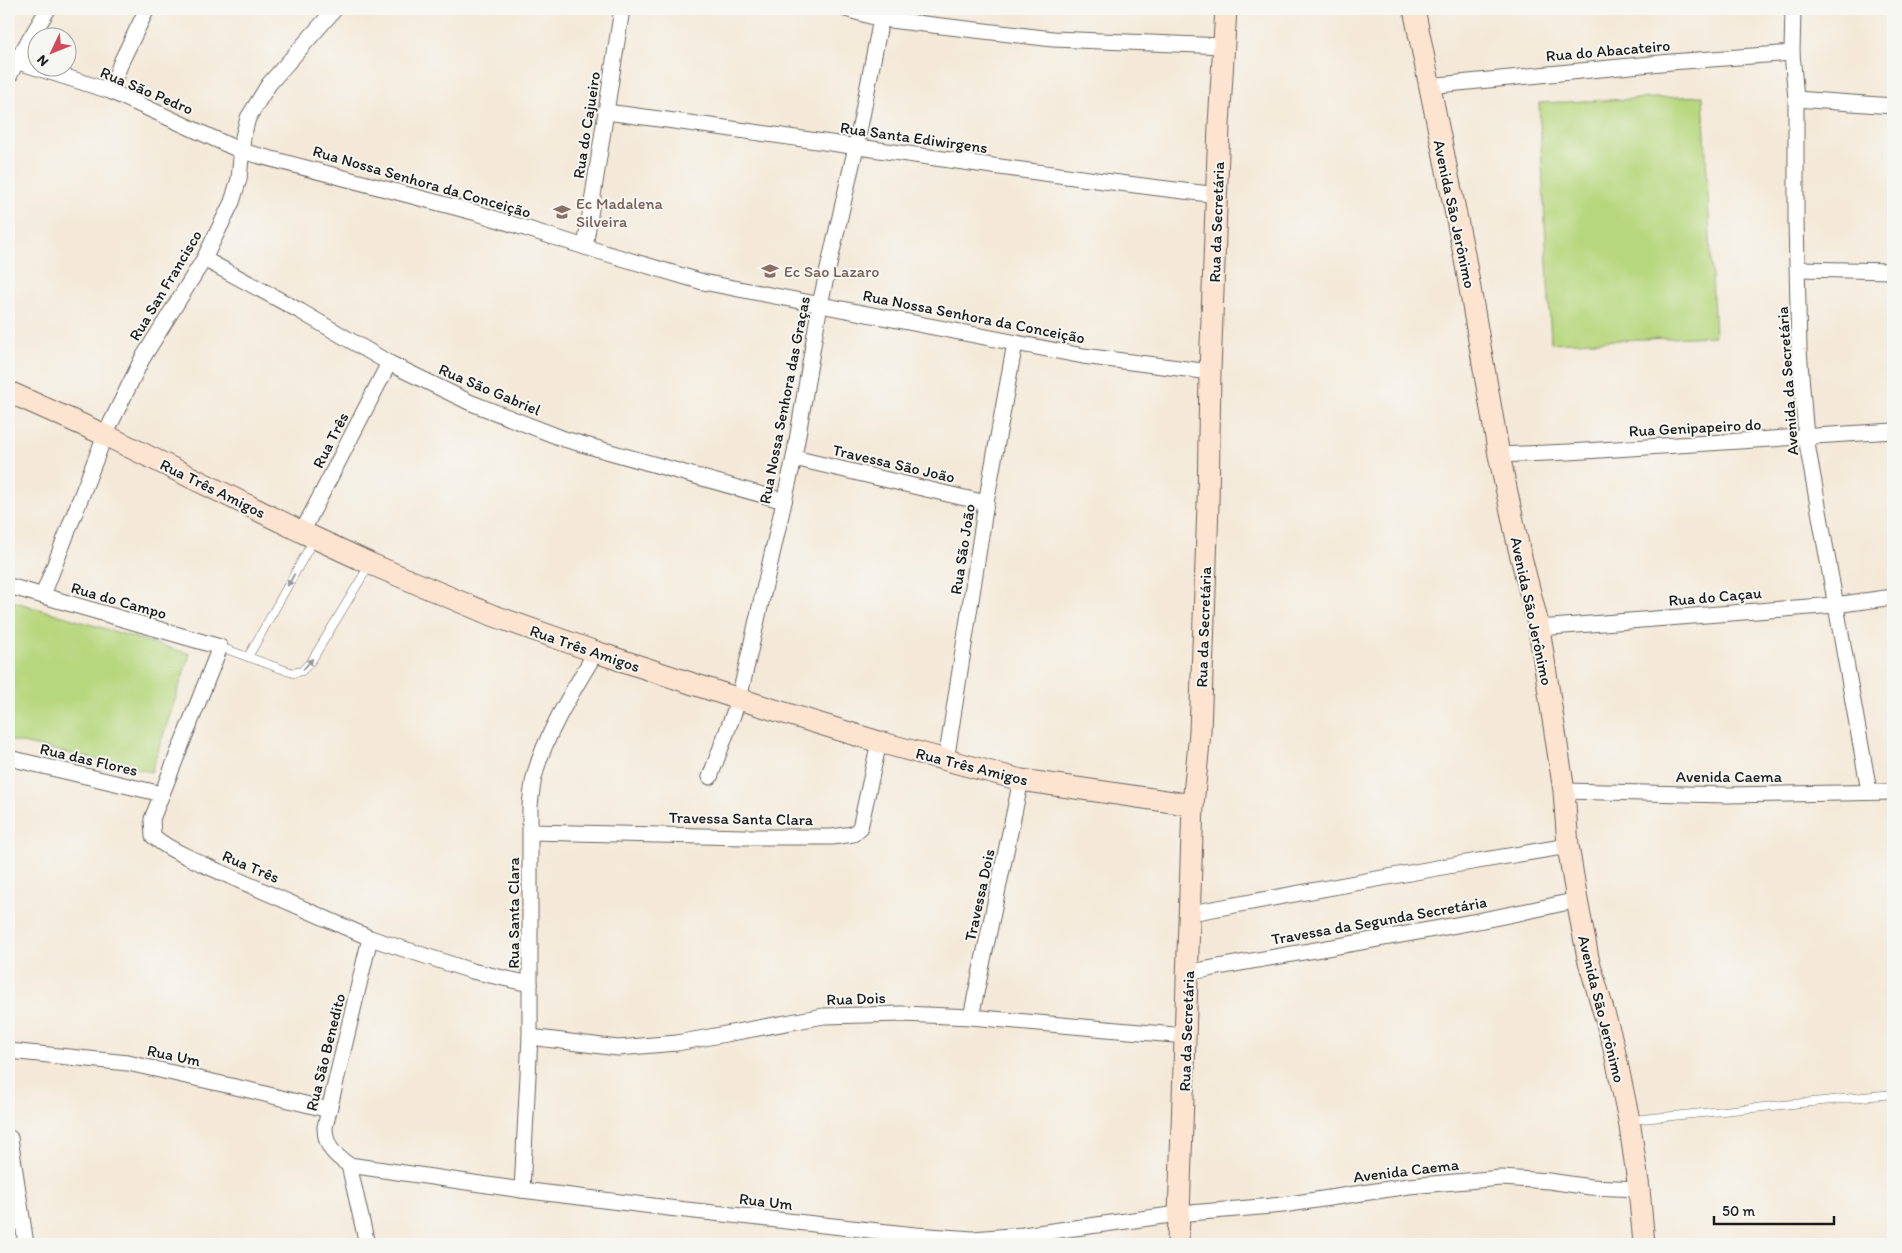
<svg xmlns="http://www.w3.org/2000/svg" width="1902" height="1253" viewBox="0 0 1902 1253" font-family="Itim,sans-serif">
<rect width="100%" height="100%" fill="#f6f6f2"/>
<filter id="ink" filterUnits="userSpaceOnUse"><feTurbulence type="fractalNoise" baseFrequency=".02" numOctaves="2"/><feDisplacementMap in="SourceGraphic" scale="10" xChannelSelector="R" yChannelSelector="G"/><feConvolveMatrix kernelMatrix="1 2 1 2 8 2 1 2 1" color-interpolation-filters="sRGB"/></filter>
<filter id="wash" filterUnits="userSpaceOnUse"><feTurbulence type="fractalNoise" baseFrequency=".0096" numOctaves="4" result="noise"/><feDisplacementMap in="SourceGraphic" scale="20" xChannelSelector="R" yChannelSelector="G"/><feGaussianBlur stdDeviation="1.12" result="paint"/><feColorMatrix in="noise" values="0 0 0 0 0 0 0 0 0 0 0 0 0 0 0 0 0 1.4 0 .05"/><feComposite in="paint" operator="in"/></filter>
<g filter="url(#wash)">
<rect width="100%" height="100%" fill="#f4e9d8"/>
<!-- green -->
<g fill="#b7d77e" stroke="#6a7a4d">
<path d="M 1703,96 L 1715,336 L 1551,343 L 1539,103 Z"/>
<path d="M 9,600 L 190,654 L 151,772 L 9,740 Z"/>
</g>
</g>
<g filter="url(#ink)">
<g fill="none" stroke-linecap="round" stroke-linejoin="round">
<!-- lane casing -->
<g stroke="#68645e" stroke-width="9">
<g id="lane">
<path d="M 220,647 L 293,673 L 302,671 L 312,660 L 370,564"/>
<path d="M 248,657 L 314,539"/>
<path d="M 1632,1120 L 1893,1094"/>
</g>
</g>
<!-- street casing -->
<g stroke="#68645e" stroke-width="17">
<g id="street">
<path d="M 846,9 L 881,19 L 1053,39 L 1224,46"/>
<path d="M 1793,9 L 1792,53 L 1796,99 L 1796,221 L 1799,350 L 1806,438 L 1869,791"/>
<path d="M 9,59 L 110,91 L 241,151 L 477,213 L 598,251 L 703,282 L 1083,356 L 1210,372"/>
<path d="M 9,77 L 16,62 L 48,9"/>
<path d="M 1428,86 L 1671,62 L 1792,53"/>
<path d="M 110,91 L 122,60 L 147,9"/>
<path d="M 1796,99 L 1893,106"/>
<path d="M 606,112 C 810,138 1013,172 1218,195"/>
<path d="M 585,247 L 622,9"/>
<path d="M 204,259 L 300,311 L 389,363 L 469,402 L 564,439 L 784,501"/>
<path d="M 1798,269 L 1893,271"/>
<path d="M 1499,455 L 1569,452 L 1893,431"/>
<path d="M 794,458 L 986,503"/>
<path d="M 302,532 L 389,363"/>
<path d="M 9,586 L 220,647 L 152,819 L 153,836 C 167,849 185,855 202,864 L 370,938 L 472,971 L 530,984"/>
<path d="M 43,595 L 105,435 L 142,359 L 204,259 L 232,202 L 239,179 L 243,137 L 248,118 L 269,84 L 335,9"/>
<path d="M 1539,628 L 1835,605 L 1893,597"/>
<path d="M 9,758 L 162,794"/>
<path d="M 946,761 L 986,503 L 1015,343"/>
<path d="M 710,777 L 739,699 L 794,458 L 820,304 L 856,147 L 881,19"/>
<path d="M 1564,791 L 1726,795 L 1893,792"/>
<path d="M 531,832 L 744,837 L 832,837 L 853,834 L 860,828 L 879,742"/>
<path d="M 1191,913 L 1448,866 L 1568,846"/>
<path d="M 370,938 L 325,1127 C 325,1146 334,1155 349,1165 L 522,1190 L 677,1209 L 915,1235 L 973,1239 L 1023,1235 L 1178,1214 L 1283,1205 L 1409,1186 L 1501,1178 L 1549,1181 L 1590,1187 L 1639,1189"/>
<path d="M 1187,973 C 1317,948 1448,930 1577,900"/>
<path d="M 971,1017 L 1021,780"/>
<path d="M 530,1037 L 618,1048 L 677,1043 L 824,1016 L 903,1014 L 971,1017 L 1186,1036"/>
<path d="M 9,1051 L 128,1063 L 249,1090 L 329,1110"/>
<path d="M 10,1138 L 26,1244"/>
<path d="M 349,1165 L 367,1244"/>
<path d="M 522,1190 L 530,1037 L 530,806 C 531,797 532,787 534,778 C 543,738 574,689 596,652"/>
</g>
</g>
<!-- secondary casing -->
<g stroke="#68645e" stroke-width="23">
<g id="secondary">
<path d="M 1414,9 L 1464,254 L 1499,455 L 1519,549 L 1539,628 L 1564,791 L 1568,846 L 1577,900 L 1588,958 L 1613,1044 L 1629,1120 L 1639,1189 L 1644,1244"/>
<path d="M 9,392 L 105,435 L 302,532 L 371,564 L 489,614 L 596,652 L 739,699 L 879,742 L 1021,780 L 1193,805"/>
<path d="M 1178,1244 L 1193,805 L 1200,732 L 1208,505 L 1210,372 L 1219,125 L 1226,9"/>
</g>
</g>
<!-- lane -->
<use href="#lane" stroke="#fff" stroke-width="8"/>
<!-- street -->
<use href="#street" stroke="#fff" stroke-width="15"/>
<!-- secondary -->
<use href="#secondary" stroke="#fde4d1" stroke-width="21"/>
</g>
<!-- one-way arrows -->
<defs><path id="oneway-solid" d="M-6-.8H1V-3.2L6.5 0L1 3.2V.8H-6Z" transform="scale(1.25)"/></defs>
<g fill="#999">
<use href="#oneway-solid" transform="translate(291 580) rotate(119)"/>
<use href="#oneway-solid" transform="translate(308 664) rotate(-49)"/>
</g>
</g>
<!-- icons -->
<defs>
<g id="school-bare" transform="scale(1.35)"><path d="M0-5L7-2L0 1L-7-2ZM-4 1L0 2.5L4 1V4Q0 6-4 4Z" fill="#8d6e63" stroke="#f6f6f2" stroke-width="2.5" paint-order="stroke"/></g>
</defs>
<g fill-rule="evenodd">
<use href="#school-bare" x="562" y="212"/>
<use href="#school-bare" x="770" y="271"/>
</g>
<g text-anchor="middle" stroke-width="4" stroke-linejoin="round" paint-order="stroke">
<!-- street labels -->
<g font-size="16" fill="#1c1c1c" stroke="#f6f6f2">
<text transform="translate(1608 50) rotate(-5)" y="6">Rua do Abacateiro</text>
<text transform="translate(147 90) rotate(23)" y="6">Rua São Pedro</text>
<text transform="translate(586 125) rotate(-81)" y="6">Rua do Cajueiro</text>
<text transform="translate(914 137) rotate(8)" y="6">Rua Santa Ediwirgens</text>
<text transform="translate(422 181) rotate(16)" y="6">Rua Nossa Senhora da Conceição</text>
<text transform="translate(1455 214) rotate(78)" y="6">Avenida São Jerônimo</text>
<text transform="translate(1216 222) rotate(-88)" y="6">Rua da Secretária</text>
<text transform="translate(165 285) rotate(-59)" y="6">Rua San Francisco</text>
<text transform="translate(974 316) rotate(11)" y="6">Rua Nossa Senhora da Conceição</text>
<text transform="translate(1787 381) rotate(-94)" y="6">Avenida da Secretária</text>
<text transform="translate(490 389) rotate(23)" y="6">Rua São Gabriel</text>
<text transform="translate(784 400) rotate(-79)" y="6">Rua Nossa Senhora das Graças</text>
<text transform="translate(1695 427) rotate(-3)" y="6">Rua Genipapeiro do</text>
<text transform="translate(330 440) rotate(-63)" y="6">Rua Três</text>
<text transform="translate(894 463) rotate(13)" y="6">Travessa São João</text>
<text transform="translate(213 488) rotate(26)" y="6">Rua Três Amigos</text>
<text transform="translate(962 549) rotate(-81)" y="6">Rua São João</text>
<text transform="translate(1715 596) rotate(-5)" y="6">Rua do Caçau</text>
<text transform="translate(119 600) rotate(16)" y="6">Rua do Campo</text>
<text transform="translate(1532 611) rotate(78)" y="6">Avenida São Jerônimo</text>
<text transform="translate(1203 627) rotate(-88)" y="6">Rua da Secretária</text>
<text transform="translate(585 648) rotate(19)" y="6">Rua Três Amigos</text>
<text transform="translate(89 759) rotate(13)" y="6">Rua das Flores</text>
<text transform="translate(972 766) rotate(14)" y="6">Rua Três Amigos</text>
<text x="1729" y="782">Avenida Caema</text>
<text transform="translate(741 818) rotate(1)" y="6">Travessa Santa Clara</text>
<text transform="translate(251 866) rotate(23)" y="6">Rua Três</text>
<text transform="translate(979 895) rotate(-78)" y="6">Travessa Dois</text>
<text transform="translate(513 913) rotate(-90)" y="6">Rua Santa Clara</text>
<text transform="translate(1379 920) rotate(-10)" y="6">Travessa da Segunda Secretária</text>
<text transform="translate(856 998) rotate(-2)" y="6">Rua Dois</text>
<text transform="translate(1602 1009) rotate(76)" y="6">Avenida São Jerônimo</text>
<text transform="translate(1186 1031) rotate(-88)" y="6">Rua da Secretária</text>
<text transform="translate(325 1052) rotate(-76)" y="6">Rua São Benedito</text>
<text transform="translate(174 1055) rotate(12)" y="6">Rua Um</text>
<text transform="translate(1406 1170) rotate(-7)" y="6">Avenida Caema</text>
<text transform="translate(766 1201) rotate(7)" y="6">Rua Um</text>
</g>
<!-- education labels -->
<g font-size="16" fill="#785e54" stroke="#f6f6f2" text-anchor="start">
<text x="576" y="209">Ec Madalena<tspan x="576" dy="18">Silveira</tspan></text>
<text x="784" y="277">Ec Sao Lazaro</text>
</g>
</g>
<!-- margin -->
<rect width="1902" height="1253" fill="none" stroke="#f6f6f2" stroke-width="30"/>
<!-- north arrow -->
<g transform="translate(52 52) rotate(227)"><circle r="24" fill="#f6f6f2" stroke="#9f9f9c"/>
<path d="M0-4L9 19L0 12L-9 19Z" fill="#d1495b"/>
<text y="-8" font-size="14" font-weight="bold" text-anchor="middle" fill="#1c1c1c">N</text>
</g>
<!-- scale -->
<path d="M1714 1216v8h120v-8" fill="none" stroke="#1c1c1c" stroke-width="2.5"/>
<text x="1722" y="1216" font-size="15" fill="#1c1c1c" stroke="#f6f6f2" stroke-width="4" paint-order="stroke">50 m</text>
</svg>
